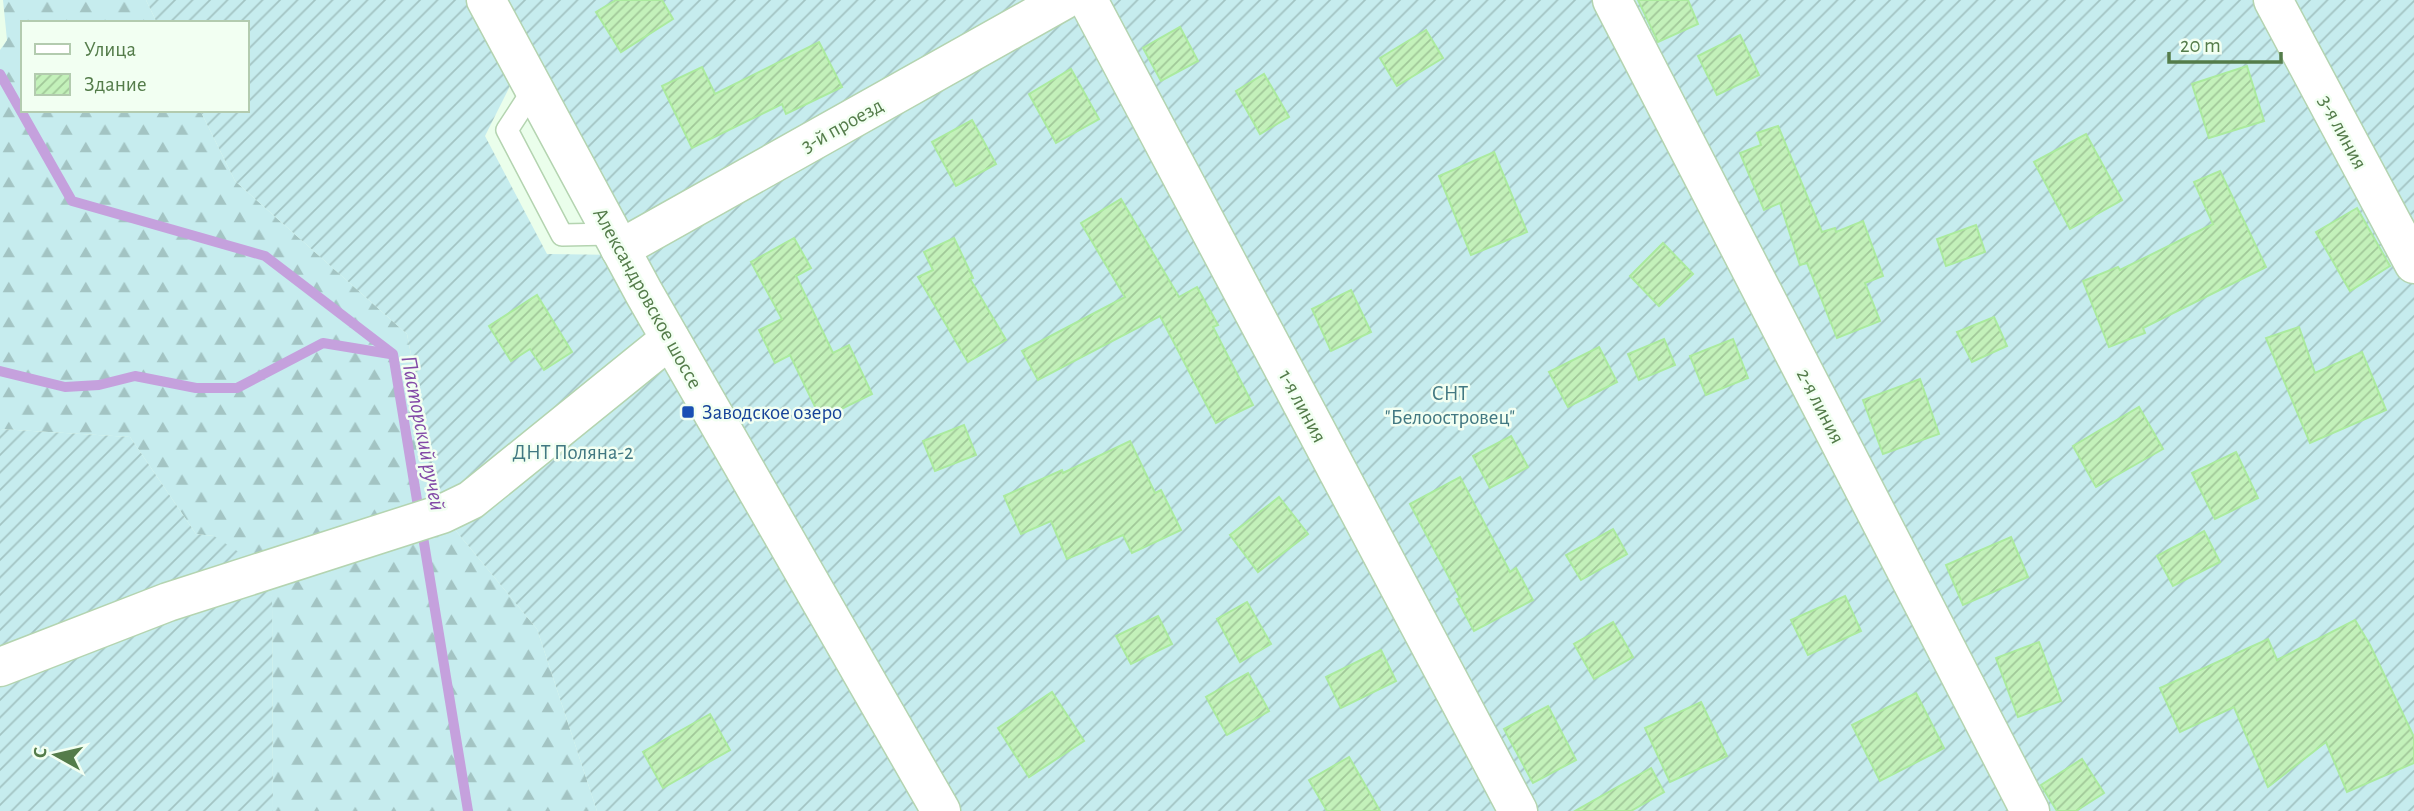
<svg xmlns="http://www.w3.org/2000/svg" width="2414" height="811" viewBox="0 0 2414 811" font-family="'Alegreya Sans',sans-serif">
<defs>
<pattern id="forest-firs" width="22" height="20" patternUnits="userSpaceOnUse" patternTransform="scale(1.75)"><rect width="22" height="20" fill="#c6ecee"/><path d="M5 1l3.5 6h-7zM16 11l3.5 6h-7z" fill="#a3c4c3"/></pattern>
<pattern id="garden-furrows" width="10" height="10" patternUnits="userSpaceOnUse" patternTransform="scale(1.75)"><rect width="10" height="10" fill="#c6ecee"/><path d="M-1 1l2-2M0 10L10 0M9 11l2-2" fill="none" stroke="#a3c4c3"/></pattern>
<pattern id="building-hatch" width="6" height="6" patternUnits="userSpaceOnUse" patternTransform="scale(1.75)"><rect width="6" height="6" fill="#c3f1ba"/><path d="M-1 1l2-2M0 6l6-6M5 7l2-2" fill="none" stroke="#a1c899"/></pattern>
</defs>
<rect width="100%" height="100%" fill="#eafeeb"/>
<!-- forest -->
<path fill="url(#forest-firs)" d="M 3,0 L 146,0 L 157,23 L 23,23 L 23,110 L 200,110 L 235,181 L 407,334 L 442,514 L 537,629 L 597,811 L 273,811 L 272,596 L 214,536 L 196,534 L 130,437 L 0,429 L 0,50 L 7,40 Z"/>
<!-- garden -->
<g fill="url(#garden-furrows)" fill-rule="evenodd">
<path d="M 146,0 L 2414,0 L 2414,811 L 597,811 L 537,629 L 442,514 L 407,334 L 235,181 L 200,110 L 247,110 L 247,23 L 157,23 ZM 521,64 L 622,255 L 547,254 L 485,136 Z"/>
<path d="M 0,429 L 130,437 L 196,534 L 214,536 L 265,569 L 272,596 L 273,811 L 0,811 Z"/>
</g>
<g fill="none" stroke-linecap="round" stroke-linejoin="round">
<!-- stream -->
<g stroke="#c5a1dd" stroke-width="10">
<path d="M 0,74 L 72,201 L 265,256 L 393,354 L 468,811"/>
<path d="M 0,371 L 65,387 L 99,385 L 135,376 L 196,388 L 237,388 L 323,343 L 390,354"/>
</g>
</g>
<!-- building -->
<g fill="url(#building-hatch)" stroke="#abea9e" stroke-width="2">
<path d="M 616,0 L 662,0 L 673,19 L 621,52 L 596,12 Z"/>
<path d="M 1638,0 L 1688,0 L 1698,24 L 1658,42 Z"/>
<path d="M 1180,27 L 1198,61 L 1161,81 L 1143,48 Z"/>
<path d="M 1426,30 L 1443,58 L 1397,86 L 1380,58 Z"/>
<path d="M 1740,35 L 1759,75 L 1717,95 L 1698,56 Z"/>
<path d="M 819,42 L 842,87 L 786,114 L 782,104 L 692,148 L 662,86 L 702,67 L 715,94 Z"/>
<path d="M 2247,66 L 2264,121 L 2209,138 L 2192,84 Z"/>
<path d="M 1071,69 L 1099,119 L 1056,143 L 1029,94 Z"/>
<path d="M 1264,74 L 1289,117 L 1260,134 L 1236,91 Z"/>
<path d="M 972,120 L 996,164 L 956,186 L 932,142 Z"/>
<path d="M 1778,126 L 1822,232 L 1835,228 L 1836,232 L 1863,221 L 1883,276 L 1865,283 L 1880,321 L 1837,338 L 1807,263 L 1800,265 L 1780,203 L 1764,210 L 1740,153 L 1761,145 L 1757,133 Z"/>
<path d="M 2086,134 L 2122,200 L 2070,229 L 2034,162 Z"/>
<path d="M 1494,152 L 1527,232 L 1471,255 L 1439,176 Z"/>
<path d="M 2220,171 L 2266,267 L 2143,328 L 2145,333 L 2109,347 L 2083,281 L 2118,267 L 2120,270 L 2213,224 L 2194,182 Z"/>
<path d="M 1121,199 L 1179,297 L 1197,287 L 1218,325 L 1213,327 L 1253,405 L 1216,423 L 1160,316 L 1038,380 L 1022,351 L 1125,297 L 1081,223 Z"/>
<path d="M 2357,208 L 2390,266 L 2350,291 L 2316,232 Z"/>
<path d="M 1976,225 L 1985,252 L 1946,266 L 1937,239 Z"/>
<path d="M 794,238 L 811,268 L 796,276 L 833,353 L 849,345 L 872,394 L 821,419 L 790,355 L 775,363 L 759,330 L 782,319 L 751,262 Z"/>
<path d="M 954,238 L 973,278 L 970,279 L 1006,340 L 968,362 L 918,277 L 933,270 L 924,252 Z"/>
<path d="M 1663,243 L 1693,274 L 1659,306 L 1630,276 Z"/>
<path d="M 1351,290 L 1371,332 L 1331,351 L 1312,309 Z"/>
<path d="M 537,295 L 572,352 L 544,370 L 530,349 L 511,361 L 489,326 Z"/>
<path d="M 1994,317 L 2007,346 L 1972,362 L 1957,332 Z"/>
<path d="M 2299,327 L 2315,373 L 2362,352 L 2386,410 L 2310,443 L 2266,338 Z"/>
<path d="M 1664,339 L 1675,365 L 1639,380 L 1628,354 Z"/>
<path d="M 1733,339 L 1748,378 L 1706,395 L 1690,356 Z"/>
<path d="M 1599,347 L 1617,382 L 1568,407 L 1549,372 Z"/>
<path d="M 1920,379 L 1939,434 L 1883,454 L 1863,400 Z"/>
<path d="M 2139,407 L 2163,449 L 2096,487 L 2073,446 Z"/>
<path d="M 964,425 L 976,455 L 935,471 L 923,441 Z"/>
<path d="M 1511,436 L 1528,467 L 1490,488 L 1473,456 Z"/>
<path d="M 1130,441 L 1155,493 L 1161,490 L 1181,530 L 1132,553 L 1123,535 L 1067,559 L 1051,521 L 1021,534 L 1004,496 L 1062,470 L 1063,473 Z"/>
<path d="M 2236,452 L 2258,498 L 2215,519 L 2192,473 Z"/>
<path d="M 1460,477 L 1510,572 L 1516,568 L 1533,600 L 1474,631 L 1457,599 L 1460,598 L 1410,504 Z"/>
<path d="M 1279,497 L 1308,534 L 1258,572 L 1230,535 Z"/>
<path d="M 1613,529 L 1627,554 L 1581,580 L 1566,555 Z"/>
<path d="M 2204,531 L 2220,562 L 2173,586 L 2157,556 Z"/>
<path d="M 2011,537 L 2028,577 L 1963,605 L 1946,565 Z"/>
<path d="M 1845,596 L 1861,631 L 1808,655 L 1791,620 Z"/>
<path d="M 1247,602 L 1271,644 L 1240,662 L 1217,619 Z"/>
<path d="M 1158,616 L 1172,644 L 1131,664 L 1116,636 Z"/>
<path d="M 2355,620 L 2370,645 L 2414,737 L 2414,763 L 2347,792 L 2326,742 L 2268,787 L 2234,707 L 2180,732 L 2160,688 L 2268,639 L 2277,660 Z"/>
<path d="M 1613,622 L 1633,657 L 1594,679 L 1574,644 Z"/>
<path d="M 2039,642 L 2061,701 L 2018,717 L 1996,658 Z"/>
<path d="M 1381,650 L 1396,681 L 1341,708 L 1326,677 Z"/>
<path d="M 1248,673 L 1269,711 L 1227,735 L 1206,697 Z"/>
<path d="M 1052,692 L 1084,741 L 1029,777 L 998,728 Z"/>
<path d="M 1916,693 L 1944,748 L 1880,781 L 1852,725 Z"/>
<path d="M 1701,702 L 1727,756 L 1670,782 L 1645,728 Z"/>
<path d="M 1548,706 L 1576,760 L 1533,783 L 1504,729 Z"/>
<path d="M 710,714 L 730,750 L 663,788 L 643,752 Z"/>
<path d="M 1349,757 L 1380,811 L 1327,811 L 1309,780 Z"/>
<path d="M 2082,759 L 2104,793 L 2076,811 L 2057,811 L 2041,785 Z"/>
<path d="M 1651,768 L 1664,792 L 1631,811 L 1575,811 Z"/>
</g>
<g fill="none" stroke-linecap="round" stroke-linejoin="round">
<!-- service casing -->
<g stroke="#b4d4b0" stroke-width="24">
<path id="service" d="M 535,87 L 507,130 L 562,235 L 612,234"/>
</g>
<!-- minor casing -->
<g stroke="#b4d4b0" stroke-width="41">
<g id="minor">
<path d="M 1088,0 L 1518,811"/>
<path d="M 1612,0 L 2030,811"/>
<path d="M 2273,0 L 2414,264"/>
<path d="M 620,249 L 1064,0"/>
<path d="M 0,667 L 168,602 L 442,514 L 471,500 L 670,339"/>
</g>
</g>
<!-- tertiary casing -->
<g stroke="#b4d4b0" stroke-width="41">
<path id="tertiary" d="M 486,0 L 644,293 L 941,811"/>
</g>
<!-- service -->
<use href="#service" stroke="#fff" stroke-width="21"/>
<!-- minor -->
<use href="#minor" stroke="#fff" stroke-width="38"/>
<!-- tertiary -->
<use href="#tertiary" stroke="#fff" stroke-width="38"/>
</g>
<!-- markers -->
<rect fill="#1a4fb4" stroke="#f2fff2" stroke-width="2.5" x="681" y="405" width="14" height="14" rx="3.5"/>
<g text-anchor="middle" stroke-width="5" stroke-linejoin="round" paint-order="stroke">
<!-- street labels -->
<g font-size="21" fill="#547c4a" stroke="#f2fff2">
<text transform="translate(842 125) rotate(-29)" y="7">3-й проезд</text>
<text transform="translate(2343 132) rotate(62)" y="7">3-я линия</text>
<text transform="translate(648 298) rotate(61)" y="7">Александровское шоссе</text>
<text transform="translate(1303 406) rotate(62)" y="7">1-я линия</text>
<text transform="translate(1821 406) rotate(63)" y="7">2-я линия</text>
</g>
<!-- park labels -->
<g font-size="21" fill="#417882" stroke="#f2fff2">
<text x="1450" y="400">СНТ<tspan x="1450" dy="24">"Белоостровец"</tspan></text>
<text x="573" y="459">ДНТ Поляна-2</text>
</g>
<!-- transit labels -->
<g font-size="21" fill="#164399" stroke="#f2fff2" text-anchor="start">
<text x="702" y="419">Заводское озеро</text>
</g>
<!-- water labels -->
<g font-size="23" font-style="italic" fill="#834aa7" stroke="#f2fff2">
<text transform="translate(424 433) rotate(79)" y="8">Пасторский ручей</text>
</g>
</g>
<!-- legend -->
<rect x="21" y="21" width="228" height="91" fill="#f2fff2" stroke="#b3cbaf" stroke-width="2"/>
<rect x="35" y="44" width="35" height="10" fill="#ffffff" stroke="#b3cbaf" stroke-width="2"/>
<text x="84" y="56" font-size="21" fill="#547c4a">Улица</text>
<rect x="35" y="74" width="35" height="21" fill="url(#building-hatch)" stroke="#b3cbaf" stroke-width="2"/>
<text x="84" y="91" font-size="21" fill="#547c4a">Здание</text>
<!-- north arrow -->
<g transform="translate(56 755) rotate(278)" stroke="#f2fff2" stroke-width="5" paint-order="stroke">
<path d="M0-5L12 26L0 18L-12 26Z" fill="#547c4a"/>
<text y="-10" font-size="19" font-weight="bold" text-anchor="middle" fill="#547c4a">С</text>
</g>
<!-- scale -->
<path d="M2169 52v10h112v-10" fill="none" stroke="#547c4a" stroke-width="3.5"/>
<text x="2180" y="52" font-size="21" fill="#547c4a" stroke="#f2fff2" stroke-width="5" paint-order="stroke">20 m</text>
</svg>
